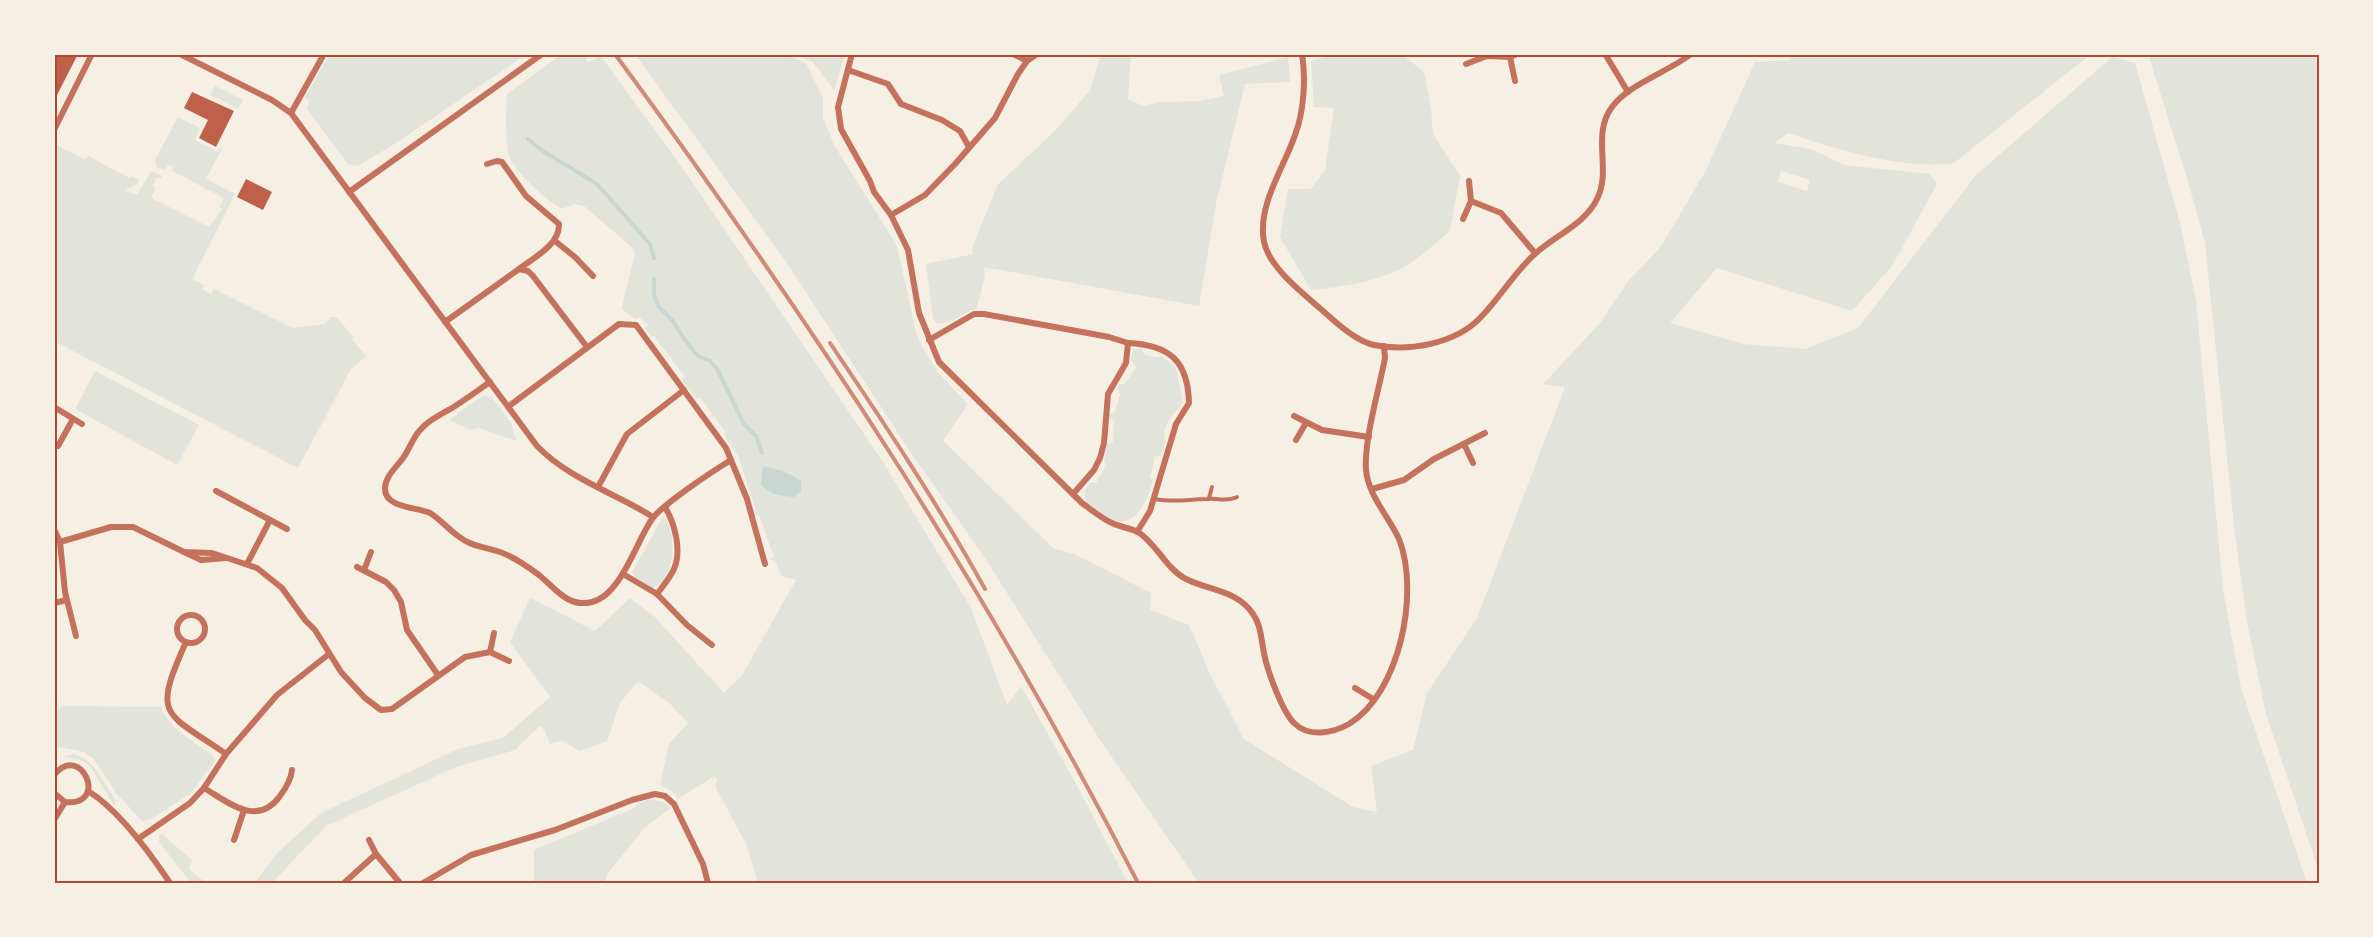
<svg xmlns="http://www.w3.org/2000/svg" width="2373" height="937" viewBox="0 0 2373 937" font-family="Barlow,sans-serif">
<rect width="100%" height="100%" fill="#f6efe4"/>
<!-- green -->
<g fill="#e2e4dc" fill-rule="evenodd">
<path d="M 330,54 L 527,54 L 396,143 L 358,166 L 348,164 L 307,109 L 309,101 L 305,97 Z"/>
<path d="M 562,54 L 586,54 L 587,63 L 601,56 L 686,173 L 883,462 L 971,608 L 1007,705 L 1021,686 L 1075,782 L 1128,883 L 758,883 L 747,846 L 716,788 L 715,783 L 718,781 L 715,776 L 678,799 L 672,791 L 660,785 L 669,744 L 688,723 L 670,704 L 638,681 L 620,703 L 607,741 L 580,751 L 562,741 L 550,744 L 544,729 L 540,726 L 515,750 L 456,767 L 326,826 L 272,883 L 255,883 L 277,853 L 321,813 L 458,749 L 503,738 L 550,697 L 510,642 L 530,598 L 595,631 L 630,598 L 655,617 L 724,693 L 741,677 L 796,580 L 782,576 L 775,561 L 770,559 L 774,557 L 759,515 L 755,516 L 755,508 L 738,456 L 724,435 L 726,433 L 714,416 L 711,418 L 709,416 L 712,414 L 700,397 L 697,399 L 682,381 L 685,377 L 654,336 L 651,337 L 645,328 L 648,325 L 639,317 L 636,320 L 622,309 L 624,297 L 635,254 L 633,248 L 584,206 L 574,204 L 562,209 C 548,202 514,171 509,156 C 505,139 506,111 507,94 Z"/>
<path d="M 635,54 L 784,54 L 806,63 L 823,98 L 823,117 L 834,145 L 897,246 L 916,332 C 928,363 945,381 968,404 L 943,441 L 1053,548 L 1074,554 L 1151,593 L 1150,610 L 1189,625 L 1210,674 L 1244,739 L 1353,807 L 1377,812 L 1371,766 L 1413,750 L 1427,693 L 1477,618 L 1565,387 L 1543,384 L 1600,323 L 1629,280 L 1660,248 L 1705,172 L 1755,62 L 1790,60 L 1792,54 L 2091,54 L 1954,163 C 1902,170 1837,150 1788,133 L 1774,143 L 1811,149 L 1844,165 L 1930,174 L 1937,184 L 1892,266 L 1852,311 L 1717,268 L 1670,323 L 1744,344 L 1805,349 L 1858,328 L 1976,175 L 2112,57 L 2135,63 L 2180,223 L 2196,300 L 2223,589 L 2241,688 L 2307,883 L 1199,883 L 1102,743 L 981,552 L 913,456 L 786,262 ZM 1781,171 L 1810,180 L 1807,191 L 1778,182 Z"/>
<path d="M 792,54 L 845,54 L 834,90 L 813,62 Z"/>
<path d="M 1101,54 L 1131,54 L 1128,100 L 1145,106 L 1160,102 L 1200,101 L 1224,96 L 1219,75 L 1288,57 L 1290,82 L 1245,84 L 1216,204 L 1199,306 L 984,267 L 985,275 L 977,308 C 963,313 951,325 936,323 L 933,318 L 926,264 L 973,254 L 972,248 L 998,184 L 1054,132 L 1090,90 Z"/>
<path d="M 1335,54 L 1401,54 L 1424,72 L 1431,108 L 1433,134 L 1460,176 L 1450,231 C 1436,242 1421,257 1406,266 C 1376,282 1343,287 1311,290 L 1280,237 L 1288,189 L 1311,189 L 1325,170 L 1334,108 L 1314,107 L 1311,61 Z"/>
<path d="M 2148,54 L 2319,54 L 2319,872 L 2266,714 L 2247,622 L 2234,527 L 2205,243 L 2187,178 Z"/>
<path d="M 215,86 L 243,100 L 238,109 L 210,95 Z"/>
<path d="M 178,117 L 200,128 L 195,140 L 217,151 L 220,148 L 222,149 L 206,179 L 235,194 L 192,279 L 204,285 L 202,289 L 211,294 L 214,289 L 293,328 L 325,324 L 331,317 L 336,317 L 354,337 L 352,339 L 366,356 L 351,369 L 298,468 L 54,341 L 54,147 L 56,145 L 86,160 L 88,156 L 130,178 L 131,176 L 139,180 L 137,184 L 125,190 L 137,195 L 151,171 L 162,176 L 161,178 L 157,177 L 153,186 L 156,188 L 151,198 L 209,227 L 222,209 L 219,207 L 224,198 L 172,171 L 174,167 L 168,165 L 165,170 L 157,167 L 155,160 Z"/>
<path d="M 1141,348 L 1144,354 L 1152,357 L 1163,357 L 1176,368 L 1183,403 C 1174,415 1159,426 1166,442 L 1160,456 L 1155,457 L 1150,477 L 1153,480 C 1148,498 1136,532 1110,518 C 1102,514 1094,507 1086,502 L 1084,492 L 1091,482 L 1096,483 L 1106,465 L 1104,460 L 1107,444 L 1113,442 L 1114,421 L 1109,418 L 1109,414 L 1115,412 L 1120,394 L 1117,388 L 1119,384 L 1125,384 L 1136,367 L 1131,360 L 1133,350 Z"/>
<path d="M 95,371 L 199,425 L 177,465 L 75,409 Z"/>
<path d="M 482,396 L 491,397 C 498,405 508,416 512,426 C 514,431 513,434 517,440 L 513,440 L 479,428 L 471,430 L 449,420 Z"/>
<path d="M 664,517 C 677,534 676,578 653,588 L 635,577 L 632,572 L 660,522 Z"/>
<path d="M 62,706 L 161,707 C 169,729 193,741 212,754 L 215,760 L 213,764 L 190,794 L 151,819 L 142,821 L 116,793 L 94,759 L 84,752 L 54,746 L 54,713 Z"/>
<path d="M 74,754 C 97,761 103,785 117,802 L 114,805 L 90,766 L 80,759 L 61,757 Z"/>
<path d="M 649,799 L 664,802 L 671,808 L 646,826 L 608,873 L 605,883 L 534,883 L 534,850 L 634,808 L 637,804 Z"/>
<path d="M 162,834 L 192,860 L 189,869 L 206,883 L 191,883 L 159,842 L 159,836 Z"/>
</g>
<!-- water -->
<path fill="#c9d6d2" d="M 763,466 C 778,469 789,473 801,481 L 801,491 L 794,497 C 781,496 769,495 761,484 Z"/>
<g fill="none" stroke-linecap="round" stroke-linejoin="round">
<!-- stream -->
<g stroke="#c9d6d2" stroke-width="4">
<path d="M 528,139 L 543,151 L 597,184 L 650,244 L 654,258"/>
<path d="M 654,279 L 654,294 L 658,306 L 673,321 L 682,336 L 698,356 L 710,361 L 717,369 L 744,424 L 756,436 L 762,453"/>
</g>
</g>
<!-- building -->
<g fill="#bf614a">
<path d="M 58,54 L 78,54 L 54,101 L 54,61 Z"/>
<path d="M 192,92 L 234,111 L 216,147 L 199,138 L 208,120 L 184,108 Z"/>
<path d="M 246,179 L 272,192 L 263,210 L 237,197 Z"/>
</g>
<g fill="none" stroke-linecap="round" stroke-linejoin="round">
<!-- service -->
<g stroke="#c5725c" stroke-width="4">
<path d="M 1209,498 L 1212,487"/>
<path d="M 1155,499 C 1174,503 1189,499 1208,499 C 1218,498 1227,502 1237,497"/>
</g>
<!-- minor -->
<g stroke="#c5725c" stroke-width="6">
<path d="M 180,54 L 272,100 L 291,113 L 537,446 C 569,479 615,493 653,517"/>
<path d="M 852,54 L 838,107 L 841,129 L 870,181 L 874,192 L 891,215 L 908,250 L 919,313 L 939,362 L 1082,503 C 1092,510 1101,518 1112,523 C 1120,527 1130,528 1138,532 C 1157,544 1166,569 1186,579 C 1210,591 1237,590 1253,614 C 1261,625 1261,639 1264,653 C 1267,670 1282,711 1294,723 C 1309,738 1333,733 1349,724 C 1400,693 1420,592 1399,539 C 1389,517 1368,495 1366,470 C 1364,439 1379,390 1385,358 L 1384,346"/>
<path d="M 1013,54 L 1027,61"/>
<path d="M 1302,54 C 1306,78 1304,112 1295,135 C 1284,168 1257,205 1264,242 C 1270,271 1311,299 1332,319 C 1344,329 1359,342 1374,345 C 1408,352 1455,344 1480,318 C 1500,298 1515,271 1536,253 C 1556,235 1585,224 1597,199 C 1612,170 1591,135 1612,107 C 1629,84 1668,72 1691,54"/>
<path d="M 1605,54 L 1628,92"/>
<path d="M 1510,57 L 1515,81"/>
<path d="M 1466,64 L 1487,56 L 1510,57 L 1517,54"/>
<path d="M 848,70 L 888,84 L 901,104 L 942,120 L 960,131 L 969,147"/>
<path d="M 291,113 L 324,54"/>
<path d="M 54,130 L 92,54"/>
<path d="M 487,164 L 497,161 L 502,162 L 526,196 L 559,224 C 560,245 533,258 519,269"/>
<path d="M 349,192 L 542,54"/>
<path d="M 1471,201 L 1501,213 L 1535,253"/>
<path d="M 891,215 L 925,195 L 956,163 L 995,118 L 1018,74 L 1027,61 L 1037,54"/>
<path d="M 1463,219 L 1471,201 L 1469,181"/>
<path d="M 555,241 L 575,257 L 593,276"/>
<path d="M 445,322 L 519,269 L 528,271 L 533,276 L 587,347"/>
<path d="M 929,340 L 974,314 L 984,314 L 1109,337 L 1128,343"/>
<path d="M 490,382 C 477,391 465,400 452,408 C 442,414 430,419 422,428 C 413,436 410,449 403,458 C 396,468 385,476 385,489 C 385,508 417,507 430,513 C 440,519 448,529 458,536 C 470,546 485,547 500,552 C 514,557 527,566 539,575 C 556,589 568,608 592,602 C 621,595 636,542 652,519 C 663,504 713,471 731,460"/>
<path d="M 509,406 L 619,324 L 636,325 L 726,448 L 747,499 L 765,564"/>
<path d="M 54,407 L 82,424"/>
<path d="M 1294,416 L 1322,430 L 1369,437"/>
<path d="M 1296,440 L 1306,423"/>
<path d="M 1464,444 L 1473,463"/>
<path d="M 58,446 L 73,419"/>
<path d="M 598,487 L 627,434 L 684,390"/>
<path d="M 1372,489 L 1404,480 L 1434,459 L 1485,433"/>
<path d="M 216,491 L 287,529"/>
<path d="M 1073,494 L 1094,470 L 1100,458 L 1104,443 L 1108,394 L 1126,363 L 1128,343 C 1170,345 1188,361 1189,403 L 1176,424 L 1150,511 L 1137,532"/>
<path d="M 54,529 L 60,542 L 65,592 L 76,636"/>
<path d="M 60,542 L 111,527 L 133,527 L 184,552 L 212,553 L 257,568 L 282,588 L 305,620 L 315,630 L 341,672 L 365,698 L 381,710 L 392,709 L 465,657 L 490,652 L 509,661"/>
<path d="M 184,552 L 201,560 L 226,558"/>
<path d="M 247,564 L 270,520"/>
<path d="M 357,567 L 386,582 L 394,590 L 401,602 L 407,630 L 438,675"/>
<path d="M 364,570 L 371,552"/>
<path d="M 623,574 L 657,594 L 687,625 L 712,645"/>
<path d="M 657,594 C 663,586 670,578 674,569 C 682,551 675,524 665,507"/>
<path d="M 55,603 L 66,600"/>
<circle cx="191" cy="629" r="14"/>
<path d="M 186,642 C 152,718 164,711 226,754"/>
<path d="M 490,652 L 494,633"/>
<path d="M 1355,688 L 1373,699"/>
<path d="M 54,775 C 81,741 110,807 65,802 L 54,793"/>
<path d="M 204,788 C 228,802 257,828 280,796 C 286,788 291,780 292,770"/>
<path d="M 88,791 C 119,810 150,853 170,883"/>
<path d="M 54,820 L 65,802"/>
<path d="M 138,839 L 190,803 L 204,788 L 226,754 L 277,695 L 329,654"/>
<path d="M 234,840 L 244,810"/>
<path d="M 369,840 L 376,854 L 400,883"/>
<path d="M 344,883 L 376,854"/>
<path d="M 423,883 L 471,855 L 555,830 L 632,800 L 655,794 L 665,796 L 674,804 L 703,864 L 708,883"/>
</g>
<!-- rail -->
<g stroke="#cf8b77" stroke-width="4">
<path d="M 615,54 C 810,319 988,590 1138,883"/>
<path d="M 830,343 C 884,423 938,504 985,589"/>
</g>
</g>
<!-- border -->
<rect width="2373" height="937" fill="none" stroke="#f6efe4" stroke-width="111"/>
<rect x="56" y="56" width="2262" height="826" fill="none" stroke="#b5482f" stroke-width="2"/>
</svg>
